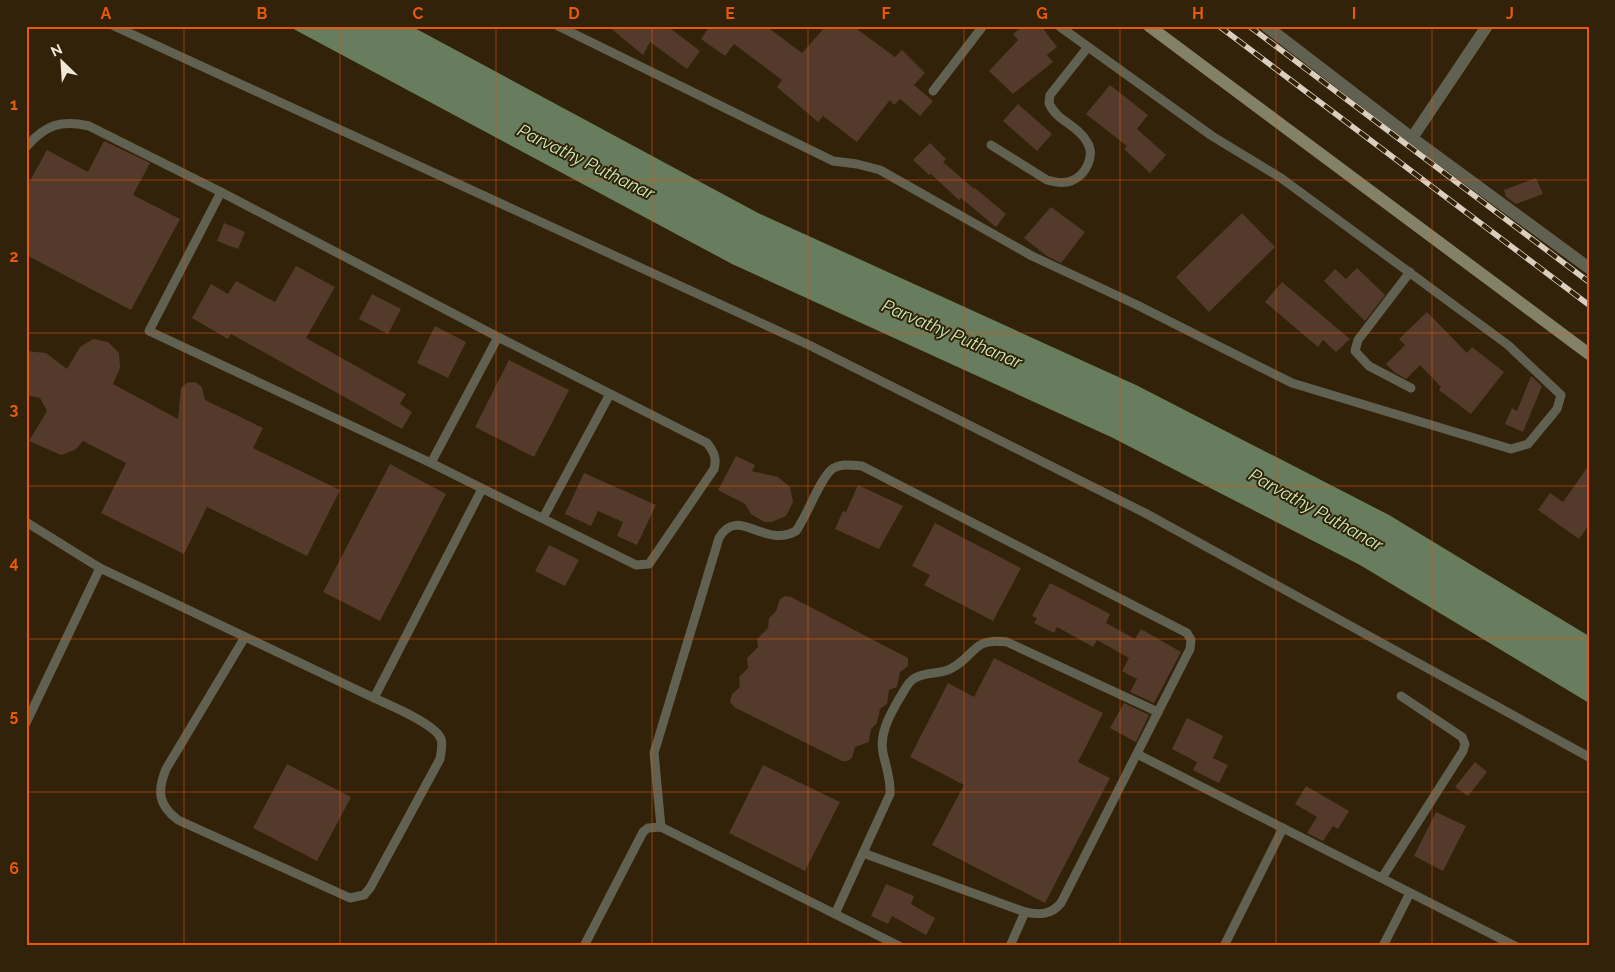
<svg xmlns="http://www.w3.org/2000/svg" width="1615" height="972" viewBox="0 0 1615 972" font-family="Raleway,sans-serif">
<rect width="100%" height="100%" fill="#312209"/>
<!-- water -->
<path fill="#687d5d" d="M 288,26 L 411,26 L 758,213 L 1136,385 L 1389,515 L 1589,636 L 1589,703 L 1360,565 L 1111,437 L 732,264 Z"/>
<!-- building -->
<g fill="#543a2b">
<path d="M 608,26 L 667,26 L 700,51 L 687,69 L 650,42 L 643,55 Z"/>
<path d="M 710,26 L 766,26 L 802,53 L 826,26 L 853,26 L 895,57 L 902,50 L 925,73 L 914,85 L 933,101 L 920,116 L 900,99 L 894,105 L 890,100 L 857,142 L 823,116 L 818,122 L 777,87 L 782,80 L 734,44 L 725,56 L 701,39 Z"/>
<path d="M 1023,26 L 1041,26 L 1057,47 L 1047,55 L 1053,62 L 1013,94 L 989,71 L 1018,40 L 1013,34 Z"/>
<path d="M 1110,85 L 1148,115 L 1137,129 L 1166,155 L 1150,173 L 1124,149 L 1127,146 L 1086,114 Z"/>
<path d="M 1018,104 L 1052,134 L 1037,151 L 1003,121 Z"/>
<path d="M 104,141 L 150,163 L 133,195 L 180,219 L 131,310 L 26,255 L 26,188 L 47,150 L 88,172 Z"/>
<path d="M 930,143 L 946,159 L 943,162 L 974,189 L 975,188 L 1006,214 L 996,227 L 961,198 L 959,200 L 931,174 L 929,175 L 913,160 Z"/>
<path d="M 1536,178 L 1543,194 L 1516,204 L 1506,197 L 1504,190 Z"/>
<path d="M 1051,207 L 1085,232 L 1061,263 L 1047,256 L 1024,238 Z"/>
<path d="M 1242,213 L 1275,247 L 1209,312 L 1176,277 Z"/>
<path d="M 224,223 L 245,232 L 238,249 L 217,241 Z"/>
<path d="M 296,266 L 335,287 L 306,338 L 406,394 L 400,404 L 412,412 L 402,429 L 231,334 L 228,339 L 192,318 L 211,284 L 228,294 L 236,281 L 275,302 Z"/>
<path d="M 1357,268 L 1385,295 L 1365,321 L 1324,281 L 1335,269 L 1346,279 Z"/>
<path d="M 1282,282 L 1350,339 L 1336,352 L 1323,340 L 1318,347 L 1265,302 Z"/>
<path d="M 372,294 L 401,309 L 388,334 L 359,319 Z"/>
<path d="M 1427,312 L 1467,353 L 1472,347 L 1504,372 L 1471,414 L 1439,390 L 1441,387 L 1420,365 L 1406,379 L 1394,372 L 1386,364 L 1405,345 L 1399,339 Z"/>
<path d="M 435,326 L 466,342 L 448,378 L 417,363 Z"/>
<path d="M 93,339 L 108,342 L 119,353 L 120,368 L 113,384 L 178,419 L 181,388 L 187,383 L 195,382 L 202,387 L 205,400 L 263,428 L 253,448 L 340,490 L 307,556 L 207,507 L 184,554 L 101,513 L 126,463 L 83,441 L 75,450 L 61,455 L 29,441 L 47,411 L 40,398 L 26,395 L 26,351 L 46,353 L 67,369 L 80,347 Z"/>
<path d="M 509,360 L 569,390 L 534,457 L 475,427 Z"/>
<path d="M 1531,376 L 1542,386 L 1523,432 L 1505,424 L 1512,408 L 1517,411 Z"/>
<path d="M 736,456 L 755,465 L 752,471 L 778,477 L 790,487 L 793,502 L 786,516 L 772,522 L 764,522 L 751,514 L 745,504 L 718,490 Z"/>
<path d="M 390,464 L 446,494 L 380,621 L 323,592 Z"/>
<path d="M 1589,465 L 1589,525 L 1579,539 L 1538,510 L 1550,493 L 1563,502 Z"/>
<path d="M 584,473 L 656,505 L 637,545 L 617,536 L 623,522 L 598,511 L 591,526 L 565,514 Z"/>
<path d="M 858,485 L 903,506 L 879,549 L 835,529 L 843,511 L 846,512 Z"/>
<path d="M 935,523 L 1021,568 L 993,621 L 924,585 L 930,575 L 912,566 Z"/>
<path d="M 549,545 L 579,560 L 565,586 L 535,571 Z"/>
<path d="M 1050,583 L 1110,614 L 1106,623 L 1135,639 L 1141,629 L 1181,652 L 1154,703 L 1130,692 L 1137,679 L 1122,671 L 1129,658 L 1097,640 L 1093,647 L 1057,627 L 1054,633 L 1034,623 L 1037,618 L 1032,616 Z"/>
<path d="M 785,596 L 791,597 L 908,658 L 908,666 L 900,672 L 897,687 L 889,690 L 887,704 L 880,709 L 877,723 L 871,729 L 869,742 L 855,747 L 852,758 L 847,761 L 842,761 L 734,707 L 730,702 L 732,694 L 740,687 L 739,677 L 748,668 L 747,658 L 758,647 L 757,639 L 768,628 L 769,618 L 776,611 L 780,599 Z"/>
<path d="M 994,658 L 1103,713 L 1078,762 L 1110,778 L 1045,903 L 932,845 L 964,785 L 910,757 L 948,683 L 974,697 Z"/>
<path d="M 1124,703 L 1149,715 L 1136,742 L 1110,728 Z"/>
<path d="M 1187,718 L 1223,736 L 1213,758 L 1228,765 L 1219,783 L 1193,770 L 1197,762 L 1172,749 Z"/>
<path d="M 1475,762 L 1487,772 L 1468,796 L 1455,787 Z"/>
<path d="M 287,764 L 351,797 L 317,861 L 253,828 Z"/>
<path d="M 763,765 L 840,802 L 805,871 L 729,833 Z"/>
<path d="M 1306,786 L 1349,811 L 1338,829 L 1333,826 L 1323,841 L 1307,833 L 1317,817 L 1295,804 Z"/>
<path d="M 1436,812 L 1466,826 L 1443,871 L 1414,856 Z"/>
<path d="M 886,884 L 914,896 L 911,904 L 935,918 L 926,935 L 892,916 L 888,924 L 871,916 Z"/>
</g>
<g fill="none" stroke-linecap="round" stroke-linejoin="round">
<!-- service -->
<g stroke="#616151" stroke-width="9">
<path d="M 114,26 L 809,345 L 1145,513 L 1589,757"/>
<path d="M 558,26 L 833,161 L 857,164 L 880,170 L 1032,256 L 1135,304 L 1292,383 L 1511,449 L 1528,444 L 1557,409 L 1561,395 L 1508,345 L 1281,178 L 1212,136 L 1059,26"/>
<path d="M 933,91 L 983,26"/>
<path d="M 991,145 L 1047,180 C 1055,182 1063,184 1071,181 C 1085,176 1096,156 1087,142 C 1078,125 1056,121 1049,103 L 1050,95 L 1088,47"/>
<path d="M 26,147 C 46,124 61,120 89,126 L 221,192 L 498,337 L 431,463 L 636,565 L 649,564 L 714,469 C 717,458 714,452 707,443 L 498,337"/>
<path d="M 221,192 L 149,331 L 431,463"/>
<path d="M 1410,272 L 1358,340 L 1355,351 L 1369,366 L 1411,388"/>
<path d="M 543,518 L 610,394"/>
<path d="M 26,522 L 100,568 L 374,698 L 482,489"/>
<path d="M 245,637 L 166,769 C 157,791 158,805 178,820 L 350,898 L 364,895 L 370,888 L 440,759 C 441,752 443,745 441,739 C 436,724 389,705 374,698"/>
<path d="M 26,723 L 100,568"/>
<path d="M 1137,754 L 1515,946"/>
<path d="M 661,827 L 654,753 L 719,538 C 738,505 764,549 796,531 C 807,516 819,481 831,470 C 839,463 852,465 862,466 L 1187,633 L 1191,640 L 1190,649 L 1061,903 C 1051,915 1040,915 1025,912 L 863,853"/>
<path d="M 1382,878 L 1463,751 L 1465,744 L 1462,737 L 1401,696"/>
<path d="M 835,914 L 890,794 C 891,779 886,767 883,753 C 879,733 890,715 899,699 C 904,692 907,682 915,678 C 927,671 941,675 952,668 C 976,655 973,637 1007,642 L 1158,712"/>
<path d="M 584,946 L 643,832 L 648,828 L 661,827 L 899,946"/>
<path d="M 1010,946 L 1025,912"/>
<path d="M 1224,946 L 1283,828"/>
<path d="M 1383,946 L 1410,893"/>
</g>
<!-- minor -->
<g stroke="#616151" stroke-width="12">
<path d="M 1266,26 L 1412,138 L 1589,268"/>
<path d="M 1412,138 L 1487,26"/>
</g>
<!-- secondary -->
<path stroke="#838269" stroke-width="12" d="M 1149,26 L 1589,354"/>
<!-- rail casing -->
<g stroke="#dacfbf" stroke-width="5.5">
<g id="rail">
<path d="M 1219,26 L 1589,305"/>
<path d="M 1249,26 L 1589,282"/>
</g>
</g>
<!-- rail -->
<use href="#rail" stroke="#312209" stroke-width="4" stroke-dasharray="11" stroke-linecap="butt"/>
</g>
<!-- grid -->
<path fill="none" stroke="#e8590c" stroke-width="1" stroke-opacity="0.55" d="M 184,26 L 184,946M 340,26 L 340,946M 496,26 L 496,946M 652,26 L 652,946M 808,26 L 808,946M 964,26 L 964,946M 1120,26 L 1120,946M 1276,26 L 1276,946M 1432,26 L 1432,946M 26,180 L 1589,180M 26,333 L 1589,333M 26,486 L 1589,486M 26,639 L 1589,639M 26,792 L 1589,792"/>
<g text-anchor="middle" stroke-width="4" stroke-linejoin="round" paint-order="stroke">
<!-- water labels -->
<g font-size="18" font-style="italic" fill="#c8edb5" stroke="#312209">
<text transform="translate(586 162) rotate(26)" y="6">Parvathy Puthanar</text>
<text transform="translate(952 334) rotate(23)" y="6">Parvathy Puthanar</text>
<text transform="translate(1316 510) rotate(29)" y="6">Parvathy Puthanar</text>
</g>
</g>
<!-- border -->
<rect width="1615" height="972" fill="none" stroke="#312209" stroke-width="55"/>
<!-- north arrow -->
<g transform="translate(62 62) rotate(335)" stroke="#312209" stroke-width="4" paint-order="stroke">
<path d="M0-4L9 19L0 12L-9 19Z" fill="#f2e8d9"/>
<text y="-8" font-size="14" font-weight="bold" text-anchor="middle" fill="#f2e8d9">N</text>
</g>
<rect x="28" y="28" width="1560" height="916" fill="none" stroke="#e8590c" stroke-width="2"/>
<g font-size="16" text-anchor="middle" font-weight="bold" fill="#e8590c">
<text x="106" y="19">A</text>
<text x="262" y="19">B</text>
<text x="418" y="19">C</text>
<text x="574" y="19">D</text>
<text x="730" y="19">E</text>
<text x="886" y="19">F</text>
<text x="1042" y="19">G</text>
<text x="1198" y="19">H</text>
<text x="1354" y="19">I</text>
<text x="1510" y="19">J</text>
<text x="14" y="110">1</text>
<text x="14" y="262">2</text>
<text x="14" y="415">3</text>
<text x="14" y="568">4</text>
<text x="14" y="721">5</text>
<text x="14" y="874">6</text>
</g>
</svg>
